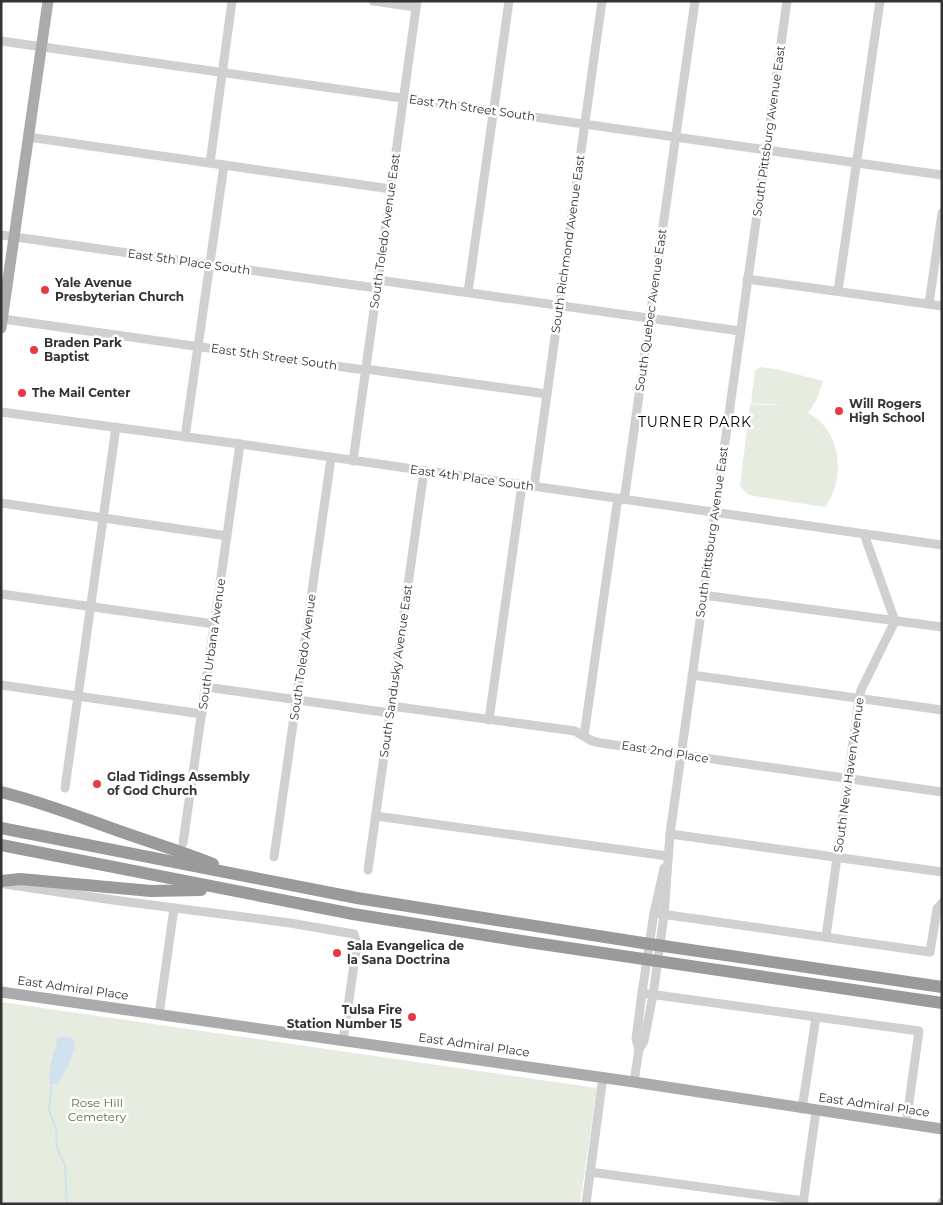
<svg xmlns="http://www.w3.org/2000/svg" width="943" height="1205" viewBox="0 0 943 1205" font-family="Montserrat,sans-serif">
<rect width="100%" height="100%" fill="#fff"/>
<!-- green -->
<g fill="#e6ecdf">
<path d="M 760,367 L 776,369 L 823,381 L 816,401 L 808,413 C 842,430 846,479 825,507 L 748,495 L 740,486 L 750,404 L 792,406 L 751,403 L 755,370 Z"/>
<path d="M 1,1002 L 597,1088 L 580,1204 L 1,1204 Z"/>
</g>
<!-- water -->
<path fill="#cfe2ee" d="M 66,1036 L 70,1037 L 75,1043 C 72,1060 67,1071 57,1084 L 50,1084 C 47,1072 54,1050 58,1038 Z"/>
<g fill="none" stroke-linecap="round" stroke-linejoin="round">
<!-- stream -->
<path stroke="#cfe2ee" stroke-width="2" d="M 52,1084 L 49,1110 L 56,1129 L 57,1148 L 65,1165 L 67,1204"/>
<!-- minor -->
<g stroke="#d0d0d0" stroke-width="9">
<path d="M 373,1 L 416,7"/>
<path d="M 1,41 L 942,175"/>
<path d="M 28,137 L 391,189"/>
<path d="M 210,163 L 232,1"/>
<path d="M 1,235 L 376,288"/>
<path d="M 747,279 L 942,306"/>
<path d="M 378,280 L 740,331"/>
<path d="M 838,291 L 880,1"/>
<path d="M 468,292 L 509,1"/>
<path d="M 929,304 L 942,213"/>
<path d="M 3,319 L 357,369 L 373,370 L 547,394"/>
<path d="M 1,412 L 240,444 L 942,545"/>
<path d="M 185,437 L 224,165"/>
<path d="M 353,461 L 417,1"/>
<path d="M 534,487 L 602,1"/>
<path d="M 1,503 L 227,536"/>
<path d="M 1,594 L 214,624"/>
<path d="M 703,595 L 942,627"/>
<path d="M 692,675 L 942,710"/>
<path d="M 1,685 L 202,714"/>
<path d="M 206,687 L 390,713"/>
<path d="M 391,706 L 575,731 L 592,741 L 601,743 L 942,792"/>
<path d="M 489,720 L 522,485"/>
<path d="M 584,736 L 617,504 L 625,494 L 695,1"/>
<path d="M 65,788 L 116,427"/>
<path d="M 376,816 L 667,856"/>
<path d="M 670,834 L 942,872"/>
<path d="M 183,843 L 240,444"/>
<path d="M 274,857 L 331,458"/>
<path d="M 368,870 L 424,471"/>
<path d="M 4,884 L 113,900 L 290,923 L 354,934 L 357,944 L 343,1041"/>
<path d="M 654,913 L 930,952 L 937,909 L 942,903"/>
<path d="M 826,937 L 859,698 L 861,690 L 895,621 L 864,534"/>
<path d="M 642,993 L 919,1031 L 906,1124"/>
<path d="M 159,1015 L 174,908"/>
<path d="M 639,1049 L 636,1039 L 642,993 L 654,913 L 664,868"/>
<path d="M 634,1082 L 639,1049 L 644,1041 L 653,995 L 664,915 L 670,834 L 787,1"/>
<path d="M 802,1109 L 816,1017"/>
<path d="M 590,1172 L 804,1201"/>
<path d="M 586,1204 L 603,1077"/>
<path d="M 803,1204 L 816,1111"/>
<path d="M 941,1204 L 942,1202"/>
</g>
<!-- major -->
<g stroke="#ababab" stroke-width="11">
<path d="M 1,328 L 48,1"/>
<path d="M 1,992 L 634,1082 L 942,1129"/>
</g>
<!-- highway -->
<g stroke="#9a9a9a" stroke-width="12">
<path d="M 1,792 C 43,802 82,818 122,832 C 153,843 183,852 213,864"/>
<path d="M 1,828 L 357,898 L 643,943 L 942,987"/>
<path d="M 1,845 L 353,914 L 528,942 L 942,1003"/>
<path d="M 1,881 L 20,879 L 151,891 L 201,890"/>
</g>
</g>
<!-- markers -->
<g fill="#e63946" stroke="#fff" stroke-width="2">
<circle cx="45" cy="290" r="5"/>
<circle cx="34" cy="350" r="5"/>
<circle cx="22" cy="393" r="5"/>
<circle cx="839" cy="411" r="5"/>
<circle cx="97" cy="784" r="5"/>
<circle cx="337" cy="953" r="5"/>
<circle cx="412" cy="1017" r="5"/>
</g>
<g text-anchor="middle" stroke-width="5" stroke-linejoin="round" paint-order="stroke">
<!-- street labels -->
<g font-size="12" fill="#333" stroke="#fff">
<text transform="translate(472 108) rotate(8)" y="4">East 7th Street South</text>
<text transform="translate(769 131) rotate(-82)" y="4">South Pittsburg Avenue East</text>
<text transform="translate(385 231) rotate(-82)" y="4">South Toledo Avenue East</text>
<text transform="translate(568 244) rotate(-82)" y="4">South Richmond Avenue East</text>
<text transform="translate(189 262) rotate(8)" y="4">East 5th Place South</text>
<text transform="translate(651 310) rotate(-82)" y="4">South Quebec Avenue East</text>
<text transform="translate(274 357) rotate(8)" y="4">East 5th Street South</text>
<text transform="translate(472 478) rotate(8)" y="4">East 4th Place South</text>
<text transform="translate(712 532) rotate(-82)" y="4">South Pittsburg Avenue East</text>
<text transform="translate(212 644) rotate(-82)" y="4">South Urbana Avenue</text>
<text transform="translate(303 657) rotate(-82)" y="4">South Toledo Avenue</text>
<text transform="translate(396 671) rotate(-82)" y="4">South Sandusky Avenue East</text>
<text transform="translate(665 752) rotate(9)" y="4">East 2nd Place</text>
<text transform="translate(849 775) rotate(-82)" y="4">South New Haven Avenue</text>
<text transform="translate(73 988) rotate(8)" y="4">East Admiral Place</text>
<text transform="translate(474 1045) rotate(8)" y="4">East Admiral Place</text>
<text transform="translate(874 1105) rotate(8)" y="4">East Admiral Place</text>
</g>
<!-- poi labels -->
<g font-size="12" font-weight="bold" fill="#333" stroke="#fff" text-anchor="start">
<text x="55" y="287">Yale Avenue<tspan x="55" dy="14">Presbyterian Church</tspan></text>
<text x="44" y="347">Braden Park<tspan x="44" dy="14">Baptist</tspan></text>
<text x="32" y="397">The Mail Center</text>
<text x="849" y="408">Will Rogers<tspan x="849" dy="14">High School</tspan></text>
<text x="107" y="781">Glad Tidings Assembly<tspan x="107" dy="14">of God Church</tspan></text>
<text x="347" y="950">Sala Evangelica de<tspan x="347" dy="14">la Sana Doctrina</tspan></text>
<text x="402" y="1014" text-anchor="end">Tulsa Fire<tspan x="402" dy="14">Station Number 15</tspan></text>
</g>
<!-- park labels -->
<g font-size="12" fill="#56703f" stroke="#fff">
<text x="97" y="1107">Rose Hill<tspan x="97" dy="14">Cemetery</tspan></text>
</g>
<!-- neighbourhood labels -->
<g font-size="14" letter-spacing="1" fill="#000" stroke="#fff">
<text x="695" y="427">TURNER PARK</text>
</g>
</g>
<!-- border -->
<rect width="943" height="1205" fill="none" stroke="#333333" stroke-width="5"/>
</svg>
